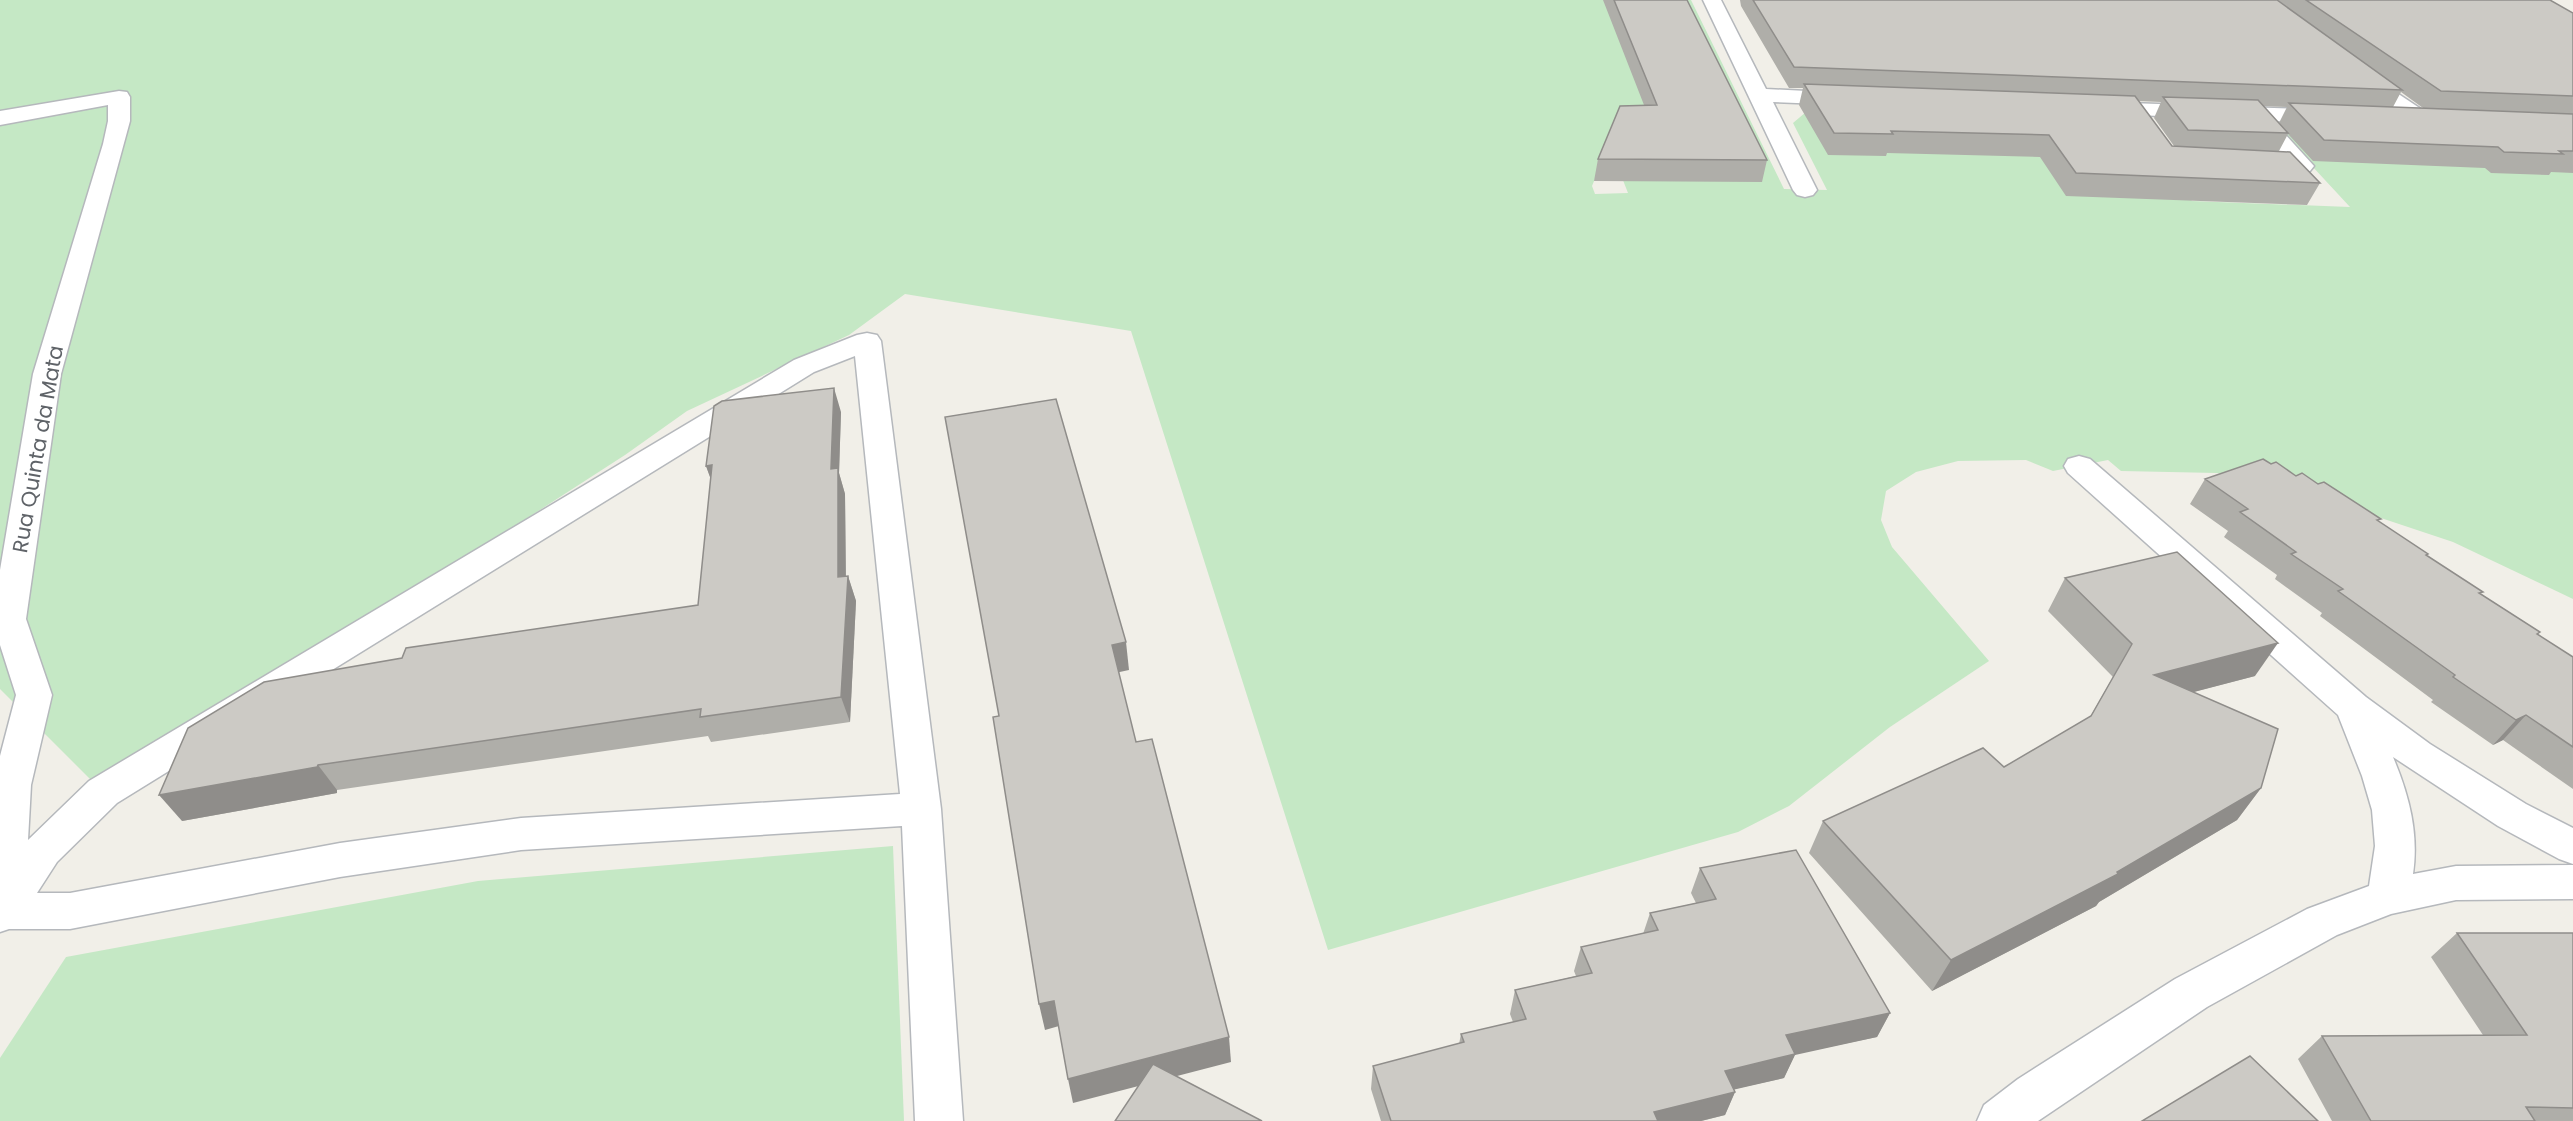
<svg xmlns="http://www.w3.org/2000/svg" width="2573" height="1121" viewBox="0 0 2573 1121" font-family="Poppins,sans-serif">
<rect width="100%" height="100%" fill="#f1efe8"/>
<!-- green -->
<g fill="#c5e8c5" fill-rule="evenodd">
<path d="M 0,0 L 1691,0 L 1784,189 L 1827,190 L 1793,123 L 1806,112 L 2125,117 L 2192,201 L 2350,207 L 2272,123 L 2573,133 L 2573,599 L 2453,542 L 2315,496 L 2217,473 L 2121,471 L 2108,460 L 2053,471 L 2026,460 L 1958,461 L 1916,472 L 1886,491 L 1881,520 L 1892,547 L 1989,661 L 1890,727 L 1789,806 L 1738,832 L 1328,950 L 1131,331 L 905,294 L 849,335 L 687,411 L 625,455 L 103,792 L 0,689 ZM 1616,127 L 1619,170 L 1628,193 L 1595,194 L 1592,186 Z"/>
<path d="M 893,846 L 904,1121 L 0,1121 L 0,1058 L 66,957 L 478,881 Z"/>
</g>
<g fill="none" stroke-linecap="round" stroke-linejoin="round">
<!-- minor casing -->
<g stroke="#b5b8bc" stroke-width="3">
<g id="minor">
<path d="M 1703,0 L 1721,0 L 1766,89 L 1846,93 L 1854,94 L 1857,99 L 1854,104 L 1846,105 L 1773,102 L 1817,190 L 1813,195 L 1805,197 L 1797,195 L 1793,190 Z"/>
<path d="M 2360,71 L 2367,73 L 2430,115 L 2433,120 L 2430,125 L 2422,127 L 2414,125 L 2353,81 L 2350,77 L 2353,73 Z"/>
<path d="M 119,91 L 127,92 L 130,97 L 130,121 L 61,374 L 26,619 L 52,695 L 31,785 L 28,840 L 89,781 L 794,360 L 857,335 L 867,333 L 877,335 L 881,341 L 941,809 L 963,1121 L 915,1121 L 902,826 L 521,850 L 340,877 L 70,929 L 9,929 L 0,932 L 0,756 L 16,695 L 0,645 L 0,570 L 33,374 L 103,144 L 108,121 L 108,105 L 0,125 L 0,111 ZM 855,356 L 900,794 L 521,818 L 340,843 L 70,893 L 37,893 L 57,862 L 117,803 L 814,372 Z"/>
<path d="M 2101,102 L 2328,110 L 2336,112 L 2339,117 L 2336,122 L 2328,124 L 2273,121 L 2314,166 L 2310,171 C 2297,174 2281,173 2268,170 L 2264,165 L 2268,160 L 2282,158 L 2248,120 L 2093,113 L 2090,108 L 2093,103 Z"/>
<path d="M 2079,456 L 2090,459 L 2366,697 L 2430,744 L 2526,804 L 2573,828 L 2573,864 L 2559,859 L 2498,826 L 2393,757 C 2409,795 2419,833 2413,874 L 2456,866 L 2573,865 L 2573,899 L 2456,900 L 2391,914 L 2337,935 L 2207,1007 L 2038,1121 L 1977,1121 L 1984,1105 L 2018,1079 L 2175,979 L 2307,909 L 2369,886 L 2375,846 L 2372,810 L 2362,776 L 2338,715 L 2068,473 L 2064,466 L 2068,459 Z"/>
</g>
</g>
<!-- minor -->
<use href="#minor" fill="#fff" fill-rule="evenodd"/>
</g>
<!-- wall -->
<g fill="#afaea9" fill-rule="evenodd">
<path d="M 1603,0 L 1687,0 L 1767,160 L 1762,182 L 1594,181 L 1598,159 L 1644,105 Z"/>
<path d="M 1740,0 L 2550,0 L 2573,13 L 2573,173 L 2551,172 L 2549,175 L 2491,173 L 2485,168 L 2313,161 L 2288,134 L 2279,151 L 2320,183 L 2307,205 L 2066,196 L 2040,157 L 1887,153 L 1886,156 L 1828,155 L 1799,105 L 1803,88 L 1789,88 L 1741,6 ZM 2401,92 L 2423,108 L 2393,107 ZM 2138,101 L 2161,102 L 2154,118 L 2174,146 L 2172,146 ZM 2263,106 L 2287,107 L 2279,123 Z"/>
<path d="M 841,412 L 839,473 L 845,494 L 846,576 L 848,576 L 856,601 L 850,722 L 711,742 L 708,736 L 337,790 L 337,793 L 182,821 L 402,658 L 698,605 L 711,479 L 706,466 Z"/>
<path d="M 2271,464 L 2296,476 L 2318,484 L 2379,522 L 2481,594 L 2540,632 L 2537,635 L 2573,657 L 2573,789 L 2503,740 L 2493,745 L 2431,702 L 2433,700 L 2320,616 L 2322,613 L 2275,579 L 2277,575 L 2224,537 L 2228,531 L 2190,504 L 2205,479 Z"/>
<path d="M 2065,578 L 2255,676 L 2193,692 L 2261,788 L 2237,820 L 2099,902 L 2096,906 L 1932,991 L 1809,853 L 1823,821 L 2004,767 L 2090,717 L 2113,677 L 2048,611 Z"/>
<path d="M 1700,868 L 1890,1013 L 1877,1037 L 1795,1054 L 1784,1078 L 1734,1089 L 1735,1092 L 1725,1115 L 1701,1121 L 1381,1121 L 1371,1089 L 1373,1066 L 1459,1044 L 1461,1034 L 1513,1022 L 1510,1014 L 1515,990 L 1576,976 L 1574,971 L 1581,947 L 1643,934 L 1650,913 L 1696,903 L 1691,893 Z"/>
<path d="M 2457,933 L 2573,933 L 2573,1121 L 2332,1121 L 2298,1059 L 2322,1036 L 2483,1035 L 2431,957 Z"/>
</g>
<!-- shaded-wall -->
<g fill="#8f8d8a">
<path d="M 834,388 L 841,412 L 839,473 L 845,494 L 846,603 L 838,577 L 831,469 Z"/>
<path d="M 712,465 L 715,491 L 706,466 Z"/>
<path d="M 848,576 L 856,601 L 850,722 L 841,697 Z"/>
<path d="M 1126,642 L 1129,670 L 1115,673 L 1112,645 Z"/>
<path d="M 2278,643 L 2255,676 L 2133,708 L 2154,675 Z"/>
<path d="M 2526,715 L 2503,740 L 2493,745 L 2516,720 Z"/>
<path d="M 318,765 L 337,790 L 337,793 L 182,821 L 159,795 Z"/>
<path d="M 2261,788 L 2237,820 L 2099,902 L 2096,906 L 1932,991 L 1951,960 L 2117,872 Z"/>
<path d="M 1054,1001 L 1059,1026 L 1045,1030 L 1039,1004 Z"/>
<path d="M 1890,1013 L 1877,1037 L 1795,1055 L 1784,1078 L 1715,1094 L 1725,1071 L 1786,1035 Z"/>
<path d="M 1229,1037 L 1231,1062 L 1073,1103 L 1068,1079 Z"/>
<path d="M 1735,1092 L 1725,1115 L 1701,1121 L 1651,1121 L 1654,1112 Z"/>
</g>
<!-- building -->
<g fill="#cccac5" stroke="#8f8d8a" stroke-width="1.5">
<path d="M 1614,0 L 1687,0 L 1767,160 L 1598,159 L 1620,106 L 1657,105 Z"/>
<path d="M 1753,0 L 2277,0 L 2402,90 L 1794,67 Z"/>
<path d="M 2306,0 L 2550,0 L 2573,13 L 2573,96 L 2441,91 Z"/>
<path d="M 1804,84 L 2135,96 L 2172,146 L 2290,152 L 2320,183 L 2076,173 L 2049,135 L 1891,131 L 1893,134 L 1834,133 Z"/>
<path d="M 2163,97 L 2258,100 L 2288,133 L 2188,130 Z"/>
<path d="M 2289,103 L 2573,114 L 2573,151 L 2559,151 L 2563,154 L 2504,152 L 2498,147 L 2324,140 Z"/>
<path d="M 834,388 L 831,469 L 838,468 L 838,577 L 848,576 L 841,697 L 700,717 L 701,709 L 318,765 L 317,767 L 159,795 L 188,728 L 264,682 L 402,658 L 406,648 L 698,605 L 712,465 L 706,466 L 714,406 L 722,401 Z"/>
<path d="M 1056,399 L 1126,642 L 1112,645 L 1136,742 L 1152,739 L 1229,1037 L 1068,1079 L 1054,1001 L 1039,1004 L 993,717 L 999,716 L 945,417 Z"/>
<path d="M 2263,459 L 2271,464 L 2276,462 L 2296,476 L 2302,473 L 2318,484 L 2324,482 L 2381,519 L 2377,520 L 2428,554 L 2426,555 L 2483,592 L 2479,593 L 2540,632 L 2537,634 L 2573,657 L 2573,747 L 2526,715 L 2516,720 L 2453,677 L 2455,675 L 2338,591 L 2343,589 L 2291,554 L 2296,552 L 2240,512 L 2248,509 L 2205,479 Z"/>
<path d="M 2177,552 L 2278,643 L 2154,675 L 2278,729 L 2261,788 L 2117,872 L 2118,874 L 1951,960 L 1823,821 L 1983,748 L 2004,767 L 2091,716 L 2132,644 L 2065,578 Z"/>
<path d="M 1796,850 L 1890,1013 L 1786,1035 L 1795,1054 L 1725,1071 L 1735,1092 L 1654,1112 L 1658,1121 L 1391,1121 L 1373,1066 L 1464,1042 L 1461,1034 L 1526,1019 L 1515,990 L 1592,973 L 1581,947 L 1658,930 L 1650,913 L 1716,899 L 1700,868 Z"/>
<path d="M 2457,933 L 2573,933 L 2573,1108 L 2526,1107 L 2535,1121 L 2371,1121 L 2322,1036 L 2527,1035 Z"/>
<path d="M 2250,1056 L 2318,1121 L 2142,1121 Z"/>
<path d="M 1153,1064 L 1262,1121 L 1115,1121 Z"/>
</g>
<g text-anchor="middle" stroke-width="4.5" stroke-linejoin="round" paint-order="stroke">
<!-- street labels -->
<g font-size="21" fill="#5f6368" stroke="#fff">
<text transform="translate(38 449) rotate(-80)" y="7">Rua Quinta da Mata</text>
</g>
</g>
</svg>
